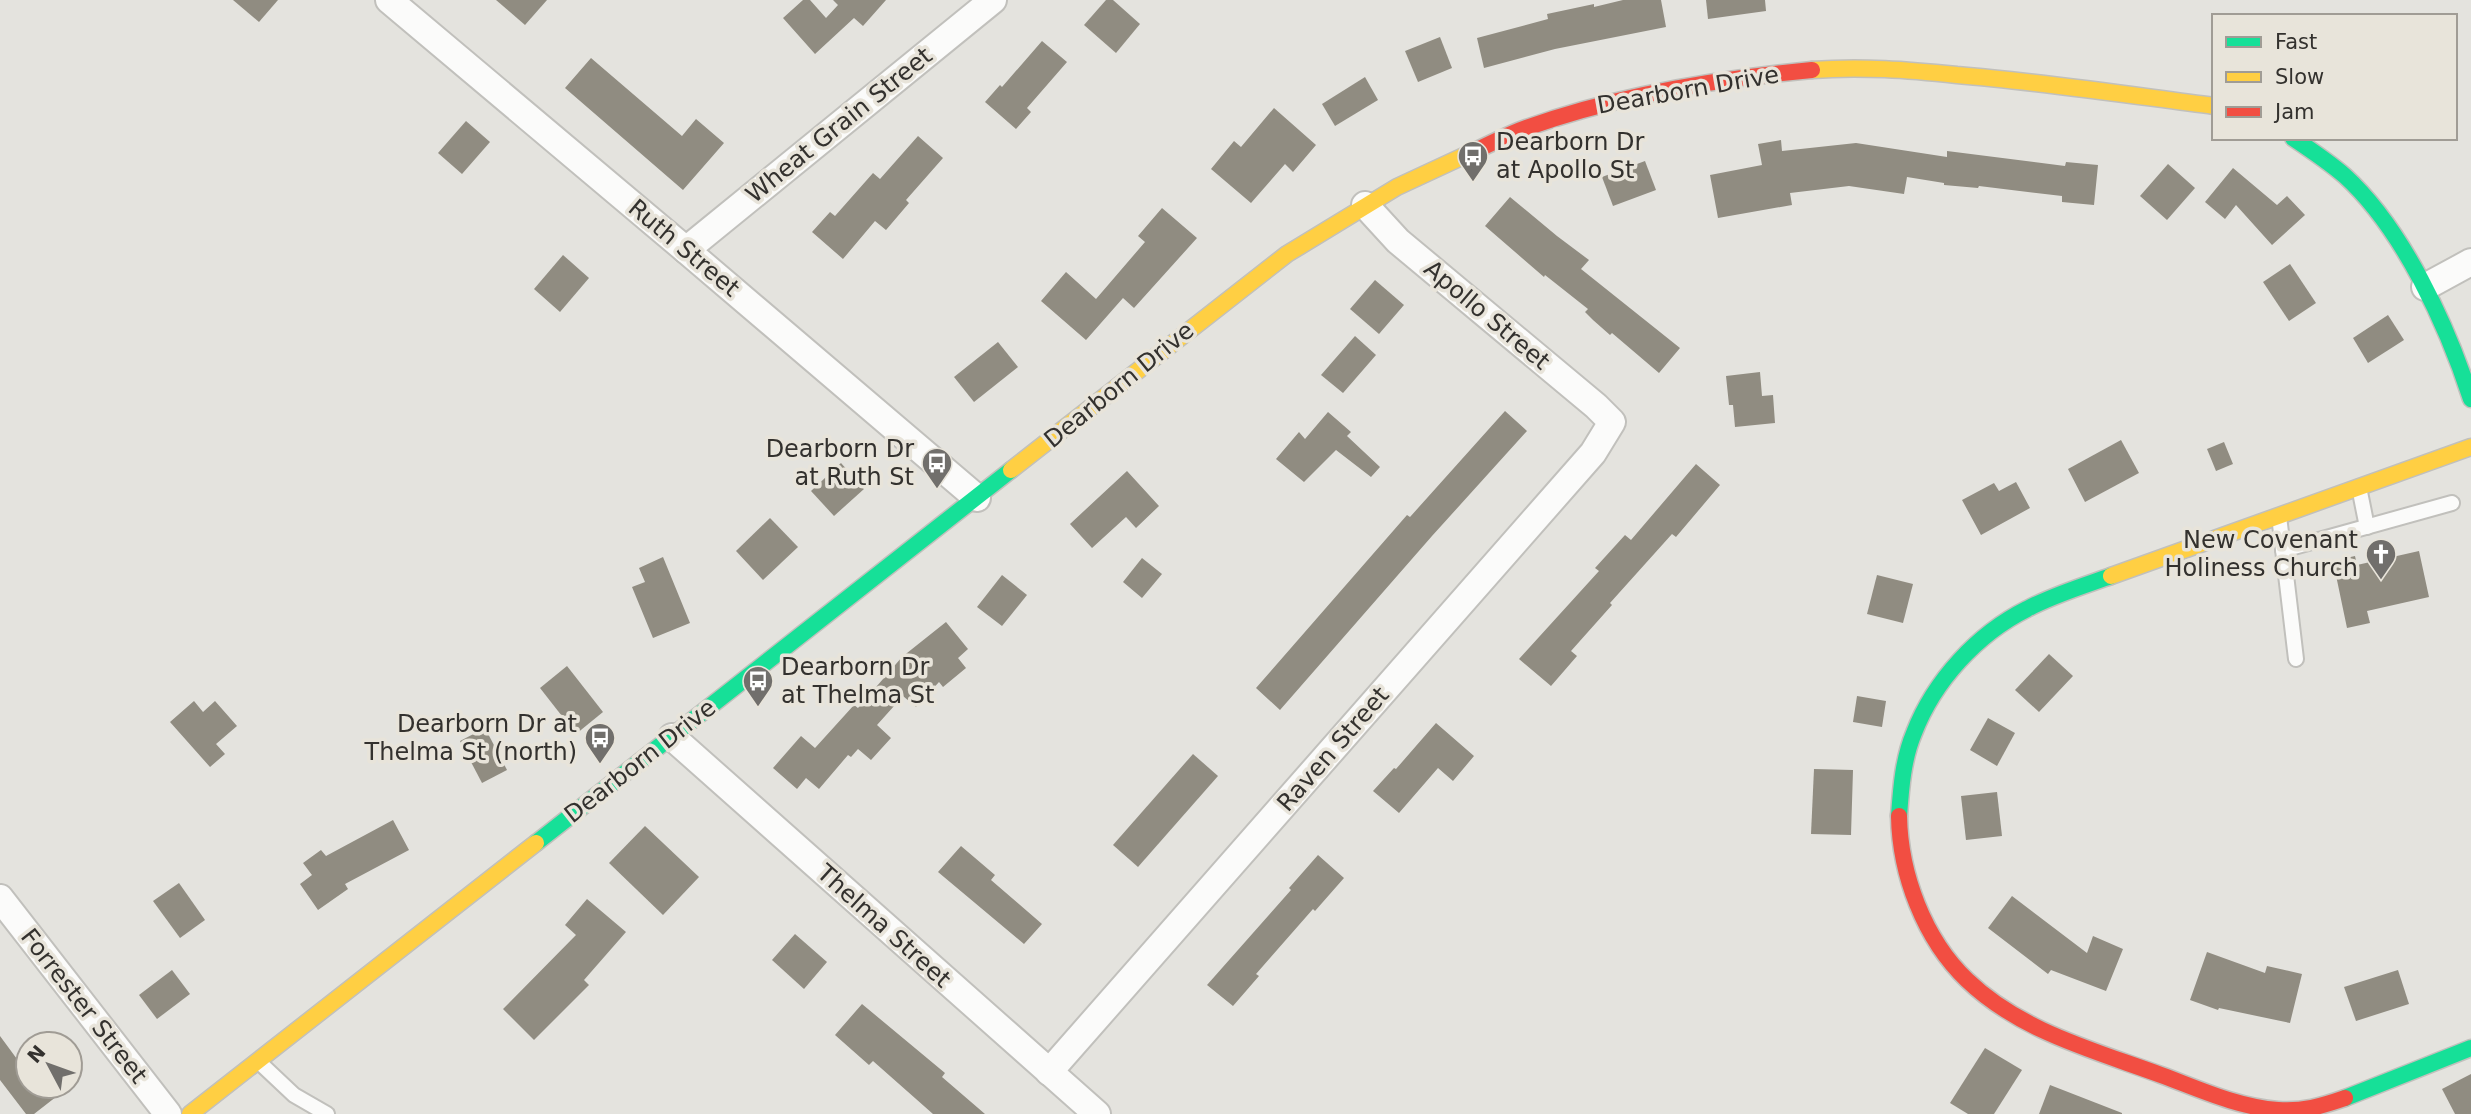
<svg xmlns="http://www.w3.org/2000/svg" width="2471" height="1114" viewBox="0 0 2471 1114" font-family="'DejaVu Sans',sans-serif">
<rect width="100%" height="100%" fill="#e4e3de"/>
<!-- building -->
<g fill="#908c81">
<path d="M 233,0 L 278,0 L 259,22 Z"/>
<path d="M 496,0 L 547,0 L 525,25 Z"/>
<path d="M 803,0 L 810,0 L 826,18 L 838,5 L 833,0 L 886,0 L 863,26 L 854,18 L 815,54 L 783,18 Z"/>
<path d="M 1106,0 L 1113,0 L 1140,24 L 1116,53 L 1084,25 Z"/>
<path d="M 1623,0 L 1661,0 L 1666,27 L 1555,49 L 1484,68 L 1477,38 L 1548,19 L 1547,14 L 1594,4 L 1594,7 Z"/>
<path d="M 1706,0 L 1765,0 L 1766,11 L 1708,19 Z"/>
<path d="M 1440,37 L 1452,68 L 1418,82 L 1405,51 Z"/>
<path d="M 1042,41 L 1067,62 L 1027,108 L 1031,112 L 1016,129 L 985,102 L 1000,85 L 1002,87 Z"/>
<path d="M 591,58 L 682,136 L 696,119 L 724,143 L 683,190 L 565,88 Z"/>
<path d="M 1365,77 L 1378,100 L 1335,126 L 1322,104 Z"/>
<path d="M 1274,108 L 1316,145 L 1293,172 L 1285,164 L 1251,203 L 1211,169 L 1234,141 L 1241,147 Z"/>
<path d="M 466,121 L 490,142 L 462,174 L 438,153 Z"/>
<path d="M 918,136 L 943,158 L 906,200 L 909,203 L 886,230 L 875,221 L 843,259 L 812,232 L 830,212 L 835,216 L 873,173 L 880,179 Z"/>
<path d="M 1781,140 L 1782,151 L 1856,143 L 1947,157 L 1947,151 L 2065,166 L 2066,162 L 2098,165 L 2094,205 L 2062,202 L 2062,196 L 1979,186 L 1978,188 L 1944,185 L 1944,183 L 1907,177 L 1904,194 L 1849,186 L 1790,193 L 1792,205 L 1718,218 L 1710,175 L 1762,165 L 1758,144 Z"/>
<path d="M 1645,161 L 1656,190 L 1613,206 L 1602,177 Z"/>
<path d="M 2168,164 L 2195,188 L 2167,220 L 2140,196 Z"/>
<path d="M 2233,168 L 2277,205 L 2287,196 L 2305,215 L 2272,245 L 2236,205 L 2225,219 L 2205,202 Z"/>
<path d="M 1510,197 L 1557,236 L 1589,260 L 1581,269 L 1680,348 L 1659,373 L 1612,333 L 1610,335 L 1593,320 L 1585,312 L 1588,309 L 1545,275 L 1544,277 L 1485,226 Z"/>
<path d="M 1162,208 L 1197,238 L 1134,308 L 1123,298 L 1086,340 L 1041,301 L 1066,272 L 1096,299 L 1145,242 L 1138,236 Z"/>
<path d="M 563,255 L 589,278 L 560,312 L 534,289 Z"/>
<path d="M 2290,264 L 2316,303 L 2289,321 L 2263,282 Z"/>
<path d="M 1375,280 L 1404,305 L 1379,334 L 1350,309 Z"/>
<path d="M 2388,315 L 2404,340 L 2368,363 L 2353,338 Z"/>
<path d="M 1355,336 L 1376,355 L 1343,393 L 1321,375 Z"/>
<path d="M 998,342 L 1018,367 L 974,402 L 954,377 Z"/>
<path d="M 1760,372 L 1762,396 L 1773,395 L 1775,423 L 1735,427 L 1733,405 L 1729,405 L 1726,376 Z"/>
<path d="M 1505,411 L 1527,431 L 1432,536 L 1280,710 L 1256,688 L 1407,515 L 1410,517 Z"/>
<path d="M 1328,412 L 1351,432 L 1347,436 L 1380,467 L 1371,477 L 1336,450 L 1304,482 L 1276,459 L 1299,432 L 1305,439 Z"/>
<path d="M 2121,440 L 2139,473 L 2085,502 L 2068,469 Z"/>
<path d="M 2224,442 L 2233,464 L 2216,471 L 2207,449 Z"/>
<path d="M 841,463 L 864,489 L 834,516 L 811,491 Z"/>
<path d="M 1696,464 L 1720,485 L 1676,537 L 1672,534 L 1610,603 L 1612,605 L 1571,651 L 1577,656 L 1551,686 L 1519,659 L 1599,571 L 1595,568 L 1625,535 L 1631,540 Z"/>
<path d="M 1127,471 L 1159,506 L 1136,528 L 1126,517 L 1092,548 L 1070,524 Z"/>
<path d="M 2016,482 L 2030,508 L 1981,535 L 1962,500 L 1994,483 L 1999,491 Z"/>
<path d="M 770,518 L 798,547 L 763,580 L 736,551 Z"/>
<path d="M 2419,551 L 2429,597 L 2367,611 L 2370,623 L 2347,628 L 2333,561 L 2355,556 L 2357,565 Z"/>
<path d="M 663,557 L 690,623 L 653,638 L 632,587 L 645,582 L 639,568 Z"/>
<path d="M 1142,558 L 1162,574 L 1142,598 L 1123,582 Z"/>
<path d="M 1002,575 L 1027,595 L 1002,626 L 977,607 Z"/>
<path d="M 1877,575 L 1913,584 L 1903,623 L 1867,614 Z"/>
<path d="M 946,622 L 968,649 L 958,658 L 966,668 L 943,687 L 939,682 L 916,707 L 903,696 L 877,725 L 891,738 L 871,760 L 858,749 L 851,757 L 848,755 L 819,789 L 806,778 L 797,789 L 773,768 L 801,736 L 815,748 L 854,705 L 858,708 L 902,657 Z"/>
<path d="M 2049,654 L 2073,676 L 2039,712 L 2015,690 Z"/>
<path d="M 567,666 L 603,712 L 576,734 L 540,688 Z"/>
<path d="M 1857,696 L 1886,701 L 1882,727 L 1853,722 Z"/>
<path d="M 194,701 L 203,712 L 215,701 L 237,726 L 216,744 L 225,754 L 210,767 L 170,722 Z"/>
<path d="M 1988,718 L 2015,733 L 1997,766 L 1970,750 Z"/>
<path d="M 1436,723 L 1474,756 L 1453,781 L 1438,768 L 1399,813 L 1373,791 L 1394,768 L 1396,769 Z"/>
<path d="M 485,728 L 507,770 L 482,783 L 460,741 Z"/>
<path d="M 1193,754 L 1218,776 L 1138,867 L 1113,845 Z"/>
<path d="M 1814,769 L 1853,770 L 1851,835 L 1811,834 Z"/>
<path d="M 1997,792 L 2002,836 L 1966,840 L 1961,796 Z"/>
<path d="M 393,820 L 409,850 L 345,884 L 348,889 L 318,910 L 300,884 L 312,875 L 303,863 L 321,850 L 326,856 Z"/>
<path d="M 645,826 L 699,877 L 663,915 L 609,863 Z"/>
<path d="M 961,846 L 995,875 L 991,880 L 1042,924 L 1024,944 L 938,872 Z"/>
<path d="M 1318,855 L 1344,878 L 1315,911 L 1313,909 L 1256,974 L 1259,976 L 1233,1006 L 1207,985 L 1291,890 L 1289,888 Z"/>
<path d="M 179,883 L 205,920 L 180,938 L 153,901 Z"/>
<path d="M 2012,896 L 2087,953 L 2093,936 L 2123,949 L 2106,991 L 2051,970 L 2048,974 L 1988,928 Z"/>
<path d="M 587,899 L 626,932 L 584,980 L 589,985 L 534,1040 L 503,1009 L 576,935 L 565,925 Z"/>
<path d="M 795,934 L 827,962 L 804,989 L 772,960 Z"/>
<path d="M 2207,952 L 2265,973 L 2267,966 L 2302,974 L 2290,1023 L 2219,1008 L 2218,1010 L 2190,1000 Z"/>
<path d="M 172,970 L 190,994 L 157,1019 L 139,995 Z"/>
<path d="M 2398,970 L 2409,1004 L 2356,1021 L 2344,987 Z"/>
<path d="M 862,1004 L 945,1073 L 942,1077 L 985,1114 L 933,1114 L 873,1061 L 869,1065 L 835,1035 Z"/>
<path d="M 0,1036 L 28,1074 L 28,1086 L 70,1086 L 34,1114 L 26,1114 L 0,1080 Z"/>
<path d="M 1985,1048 L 2022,1070 L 1994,1114 L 1968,1114 L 1950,1103 Z"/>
<path d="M 2471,1074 L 2471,1114 L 2455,1114 L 2442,1089 Z"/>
<path d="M 2050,1085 L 2122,1113 L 2122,1114 L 2039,1114 Z"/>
</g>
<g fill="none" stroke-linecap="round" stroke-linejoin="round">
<!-- lane casing -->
<g stroke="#c1c0bc" stroke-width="18">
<g id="lane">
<path d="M 2359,487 L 2367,527"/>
<path d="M 2279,516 L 2296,659"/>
<path d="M 2283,550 L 2452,503"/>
<path d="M 259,1062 L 294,1095 L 327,1114"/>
</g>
</g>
<!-- street casing -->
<g stroke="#c1c0bc" stroke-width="30">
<g id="street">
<path d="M 389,0 L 686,250 L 977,498"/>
<path d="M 686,250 L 993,0"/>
<path d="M 2425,287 L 2471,262"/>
<path d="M 672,737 L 1097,1114"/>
<path d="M 0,898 L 168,1114"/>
<path d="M 1049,1072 L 1593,453 L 1612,422 L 1596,406 L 1398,241 L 1365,205"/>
</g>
</g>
<!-- fast casing -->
<g stroke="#c1c0bc" stroke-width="19">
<g id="fast">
<path d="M 2293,138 C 2311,150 2329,162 2345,176 C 2403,229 2447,325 2471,399"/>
<path d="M 1899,816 C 1901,788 1903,759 1914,733 C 1934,681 1977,634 2027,609 C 2053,595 2083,586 2111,576"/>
<path d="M 536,843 L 1011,470"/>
<path d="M 2345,1098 L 2471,1048"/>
</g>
</g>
<!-- slow casing -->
<g stroke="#c1c0bc" stroke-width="19">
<g id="slow">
<path d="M 1812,70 C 1861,66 1909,70 1957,75 C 2043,82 2129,95 2214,106"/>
<path d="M 1011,470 L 1287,254 L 1397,187 L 1468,154"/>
<path d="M 2111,576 L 2471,447"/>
<path d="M 190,1114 L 536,843"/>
</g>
</g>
<!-- jam casing -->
<g stroke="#c1c0bc" stroke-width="19">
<g id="jam">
<path d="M 1468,154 C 1487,146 1506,135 1526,128 C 1618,95 1715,79 1812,70"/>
<path d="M 1899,816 C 1900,874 1924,939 1967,980 C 2020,1031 2093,1050 2161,1075 C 2199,1089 2237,1107 2278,1110 C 2302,1112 2322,1106 2345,1098"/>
</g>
</g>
<!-- lane -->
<use href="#lane" stroke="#fbfbfa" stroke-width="14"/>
<!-- street -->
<use href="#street" stroke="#fbfbfa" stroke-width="26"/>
<!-- fast -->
<use href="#fast" stroke="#16e098" stroke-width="16"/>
<!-- slow -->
<use href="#slow" stroke="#ffcf43" stroke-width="16"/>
<!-- jam -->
<use href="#jam" stroke="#f24e42" stroke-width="16"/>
</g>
<!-- icons -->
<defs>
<g id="bus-pin" transform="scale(1.575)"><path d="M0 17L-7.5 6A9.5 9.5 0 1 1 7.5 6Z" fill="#716f6c" stroke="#e8e4da"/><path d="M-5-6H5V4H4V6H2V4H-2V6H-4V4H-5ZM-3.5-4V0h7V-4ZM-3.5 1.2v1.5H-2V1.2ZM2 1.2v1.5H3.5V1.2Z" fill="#fff"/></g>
<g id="church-pin" transform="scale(1.575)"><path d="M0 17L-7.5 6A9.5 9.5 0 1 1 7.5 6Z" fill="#716f6c" stroke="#e8e4da"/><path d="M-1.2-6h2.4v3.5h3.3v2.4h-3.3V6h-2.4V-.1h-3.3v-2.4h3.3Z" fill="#fff"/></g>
</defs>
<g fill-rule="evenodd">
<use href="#bus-pin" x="1473" y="156"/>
<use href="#bus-pin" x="937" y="463"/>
<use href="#church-pin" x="2381" y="554"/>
<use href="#bus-pin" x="758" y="681"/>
<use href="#bus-pin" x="600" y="738"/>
</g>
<g text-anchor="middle" stroke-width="7" stroke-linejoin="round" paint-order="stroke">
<!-- street labels -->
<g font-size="24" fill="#33312e" stroke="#e8e4da">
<text transform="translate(1688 90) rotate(-10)" y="8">Dearborn Drive</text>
<text transform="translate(839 125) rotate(-39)" y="8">Wheat Grain Street</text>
<text transform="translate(684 248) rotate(40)" y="8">Ruth Street</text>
<text transform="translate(1487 315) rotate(40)" y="8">Apollo Street</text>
<text transform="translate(1119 385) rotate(-39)" y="8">Dearborn Drive</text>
<text transform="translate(1333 749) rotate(-49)" y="8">Raven Street</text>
<text transform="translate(640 761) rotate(-38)" y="8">Dearborn Drive</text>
<text transform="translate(884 926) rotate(42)" y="8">Thelma Street</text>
<text transform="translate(84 1006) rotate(52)" y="8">Forrester Street</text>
</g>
<!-- poi labels -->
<g font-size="24" fill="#33312e" stroke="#e8e4da" text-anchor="end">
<text x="1496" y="150" text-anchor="start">Dearborn Dr<tspan x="1496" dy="28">at Apollo St</tspan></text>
<text x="914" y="457">Dearborn Dr<tspan x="914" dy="28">at Ruth St</tspan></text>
<text x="2358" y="548">New Covenant<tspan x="2358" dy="28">Holiness Church</tspan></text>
<text x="781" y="675" text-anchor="start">Dearborn Dr<tspan x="781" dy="28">at Thelma St</tspan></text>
<text x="577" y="732">Dearborn Dr at<tspan x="577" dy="28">Thelma St (north)</tspan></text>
</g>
</g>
<!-- legend -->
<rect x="2212" y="14" width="245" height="126" fill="#e8e4da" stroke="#a09c95" stroke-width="2"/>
<rect x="2226" y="37" width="35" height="10" fill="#16e098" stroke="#a09c95" stroke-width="2"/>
<text x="2275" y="49" font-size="21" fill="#33312e">Fast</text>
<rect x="2226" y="72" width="35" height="10" fill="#ffcf43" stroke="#a09c95" stroke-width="2"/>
<text x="2275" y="84" font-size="21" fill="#33312e">Slow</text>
<rect x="2226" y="107" width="35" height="10" fill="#f24e42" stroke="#a09c95" stroke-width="2"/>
<text x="2275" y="119" font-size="21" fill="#33312e">Jam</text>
<!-- north arrow -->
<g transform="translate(49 1065) rotate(311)"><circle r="33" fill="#e8e4da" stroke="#a09c95" stroke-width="2"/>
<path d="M0-5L12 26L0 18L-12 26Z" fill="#716f6c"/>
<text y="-10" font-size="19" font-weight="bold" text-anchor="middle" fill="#33312e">N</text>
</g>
</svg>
